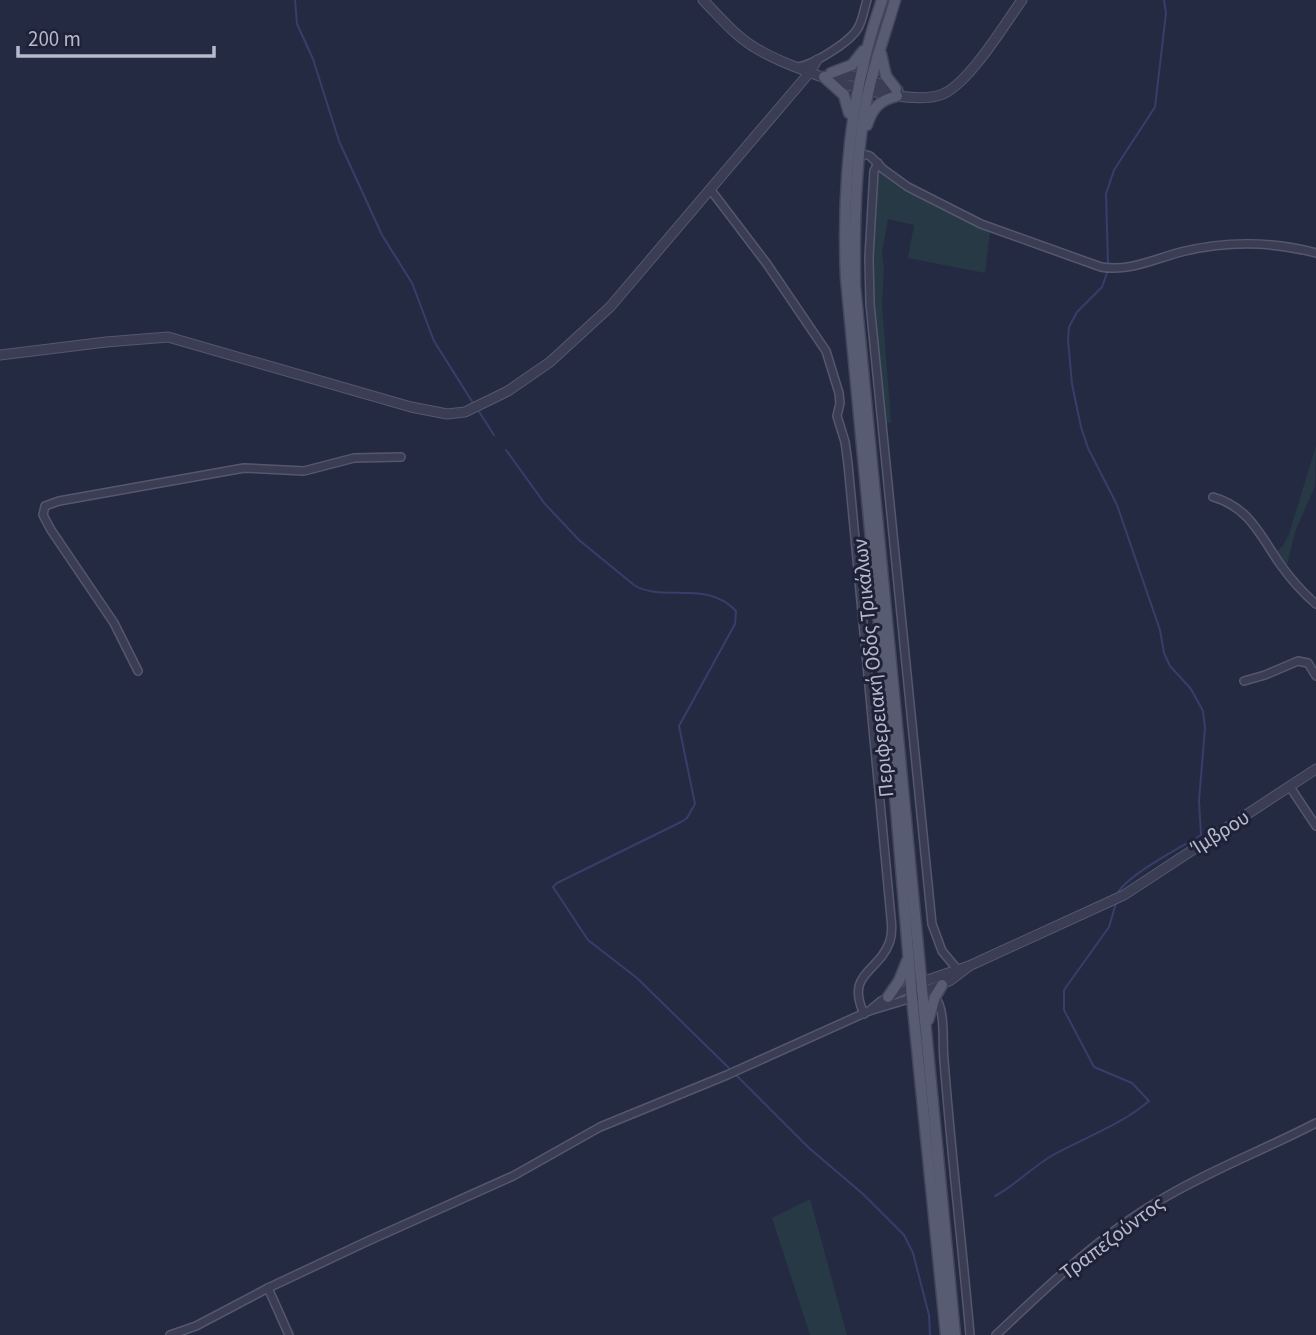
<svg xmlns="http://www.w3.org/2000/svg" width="1316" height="1335" viewBox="0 0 1316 1335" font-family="'Source Sans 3',sans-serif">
<rect width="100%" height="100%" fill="#252a43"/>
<!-- green -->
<g fill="#273944">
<path d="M 877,169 L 918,197 L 990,232 L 985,273 L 908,258 L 914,225 L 888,219 L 882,253 L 884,268 L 882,304 L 891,422 L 886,424 L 880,383 L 870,266 Z"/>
<path d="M 1316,446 L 1315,486 L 1295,532 L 1286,569 L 1274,553 L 1283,546 L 1289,534 Z"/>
<path d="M 810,1199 L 847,1335 L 810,1335 L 772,1218 Z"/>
</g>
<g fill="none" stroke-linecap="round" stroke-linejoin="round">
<!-- stream -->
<g stroke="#373e69" stroke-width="2">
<path d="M 295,0 L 297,24 L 313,59 L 339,141 L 382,235 L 412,283 L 434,341 L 473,403"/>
<path d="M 1108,264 L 1106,194 L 1114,170 L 1155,107 L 1166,13 L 1164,0"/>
<path d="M 1108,270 L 1102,287 L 1077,312 L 1069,327 L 1068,340 L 1072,384 L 1081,427 L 1088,448 L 1117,505 L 1160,630 L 1164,653 L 1170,666 L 1191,689 L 1203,711 L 1205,728 L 1199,801 L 1201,835 C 1181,847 1127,875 1117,894"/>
<path d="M 478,410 L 494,435"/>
<path d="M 506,450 L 545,504 L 579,540 L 634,585 C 662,603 707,579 736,611 L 735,624 L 679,726 L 695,804 L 687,818 L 681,822 L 557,883 L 553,887 L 588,940 L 637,978 L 731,1070"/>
<path d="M 735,1074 L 809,1148 L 863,1194 L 904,1235 L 913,1253 L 929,1315 L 930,1335"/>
<path d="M 995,1196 C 1016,1185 1032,1167 1053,1155 C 1086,1137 1121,1125 1149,1101 L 1132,1083 L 1094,1067 L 1064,1010 L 1064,990 L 1109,927 L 1116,903"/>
</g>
<!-- minor casing -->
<g stroke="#55586d" stroke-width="10">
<g id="minor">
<path d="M 796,67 C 812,66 850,42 858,28 C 863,19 864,9 867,0"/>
<path d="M 860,153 L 870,156 L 883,169 L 908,187 L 981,224 L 1101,267 C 1129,272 1154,259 1181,252 C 1226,241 1271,241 1316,253"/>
<path d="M 878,163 L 874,171 L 869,257 L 870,304 L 932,924 L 942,951 L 957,969"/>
<path d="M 710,189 L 767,264 L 826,351 L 839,393 L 840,403 L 837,416 L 845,442 L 848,464 L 891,918 C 892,926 892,934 890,941 C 879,973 845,972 864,1014"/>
<path d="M 1213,497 C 1249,507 1260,535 1280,564 C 1290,578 1303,593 1316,604"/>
<path d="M 138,671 L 114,623 L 51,530 L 43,515 L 45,506 L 59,501 L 244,468 L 304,471 L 354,458 L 401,457"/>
<path d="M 1244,681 L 1265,675 L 1298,661 L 1308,663 L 1316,676"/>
<path d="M 1290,787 L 1316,826"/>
<path d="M 935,997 C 946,1010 942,1042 944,1060 C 951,1152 962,1243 970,1335"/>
<path d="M 869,1011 L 881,1001 L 911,987"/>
<path d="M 268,1288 L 289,1335"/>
<path d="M 170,1335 L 196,1326 L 268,1288 L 368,1241 L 513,1176 L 600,1127 L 727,1075 L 869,1011 L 912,998"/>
<path d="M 996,1335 C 1046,1288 1098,1237 1157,1202 C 1208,1171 1264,1150 1316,1123"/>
</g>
</g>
<!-- tertiary casing -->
<g stroke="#55586d" stroke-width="11">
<g id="tertiary">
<path d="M 703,0 C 719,16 734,35 754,47 C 788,69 905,110 943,94 C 970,82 1004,25 1022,0"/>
<path d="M 830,73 L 859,77 L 898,90"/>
<path d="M 0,355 L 106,342 L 168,337 L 411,407 L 447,414 L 465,412 L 508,391 L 550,362 L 610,307 L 810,72 L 817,60"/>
<path d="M 916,984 L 969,966 L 1124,895 L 1316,769"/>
<path d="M 916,996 L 951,980 L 968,967"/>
</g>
</g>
<!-- primary casing -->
<g stroke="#44465c" stroke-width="13">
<g id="primary">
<path d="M 882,0 C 850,90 842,183 846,278 L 892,760 L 912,998 L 946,1335"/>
<path d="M 895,0 C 884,38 870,75 864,114 C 855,170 854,229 855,286 L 955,1335"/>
<path d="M 881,54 L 886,76 L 896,89"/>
<path d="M 831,73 L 852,65 L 863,51"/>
<path d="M 824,77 L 844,95 L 849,113"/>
<path d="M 867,125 C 872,108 880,100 897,96"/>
<path d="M 888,997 L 899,981 L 907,961"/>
<path d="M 928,1020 L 935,997 L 942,985"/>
</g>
</g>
<!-- minor -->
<use href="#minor" stroke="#3a3d53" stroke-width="7"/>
<!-- tertiary -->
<use href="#tertiary" stroke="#3a3d53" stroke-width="9"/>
<!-- primary -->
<use href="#primary" stroke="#585c73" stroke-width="10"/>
</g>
<g text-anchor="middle" stroke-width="6" stroke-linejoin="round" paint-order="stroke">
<!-- street labels -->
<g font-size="21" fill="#b7b9cc" stroke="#1e2238">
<text transform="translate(873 668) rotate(-96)" y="7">Περιφερειακή Οδός Τρικάλων</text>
<text transform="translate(1220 832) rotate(-32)" y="7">Ίμβρου</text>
<text transform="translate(1112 1238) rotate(-37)" y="7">Τραπεζούντος</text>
</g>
</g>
<!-- scale -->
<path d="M18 46v10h196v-10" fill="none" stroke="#b7b9cc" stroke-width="3.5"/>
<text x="28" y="46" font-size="21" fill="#b7b9cc" stroke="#1e2238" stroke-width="5" paint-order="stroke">200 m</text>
</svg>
